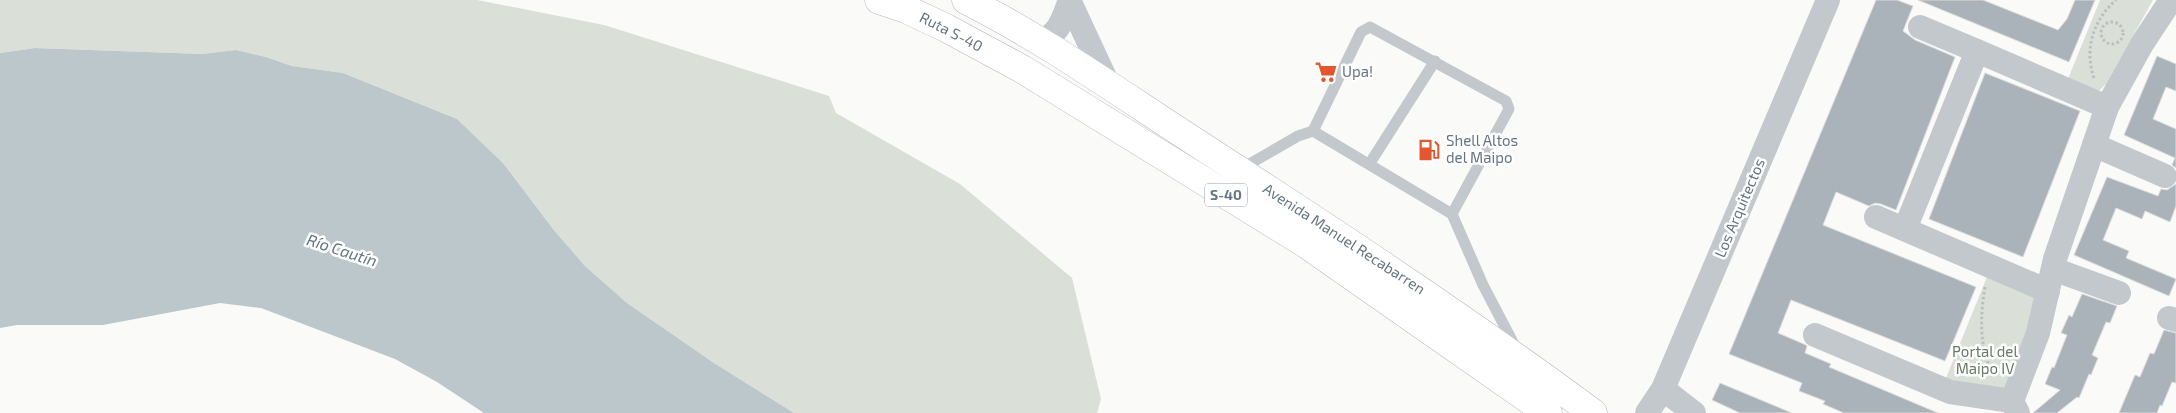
<svg xmlns="http://www.w3.org/2000/svg" width="2176" height="413" viewBox="0 0 2176 413" font-family="'Exo 2',sans-serif">
<rect width="100%" height="100%" fill="#fafaf8"/>
<!-- green -->
<g fill="#dadfd7">
<path d="M 0,0 L 477,0 L 604,25 L 829,96 L 836,113 L 960,184 L 1072,278 L 1101,399 L 1097,413 L 794,413 L 714,363 L 627,303 L 585,266 L 553,229 L 503,163 L 457,119 L 343,73 L 292,66 L 266,57 L 236,50 L 202,54 L 35,48 L 0,53 Z"/>
<path d="M 2100,0 L 2153,0 L 2106,84 L 2099,91 L 2095,92 L 2068,79 Z"/>
<path d="M 1989,272 L 2036,293 L 2032,320 L 2005,391 L 1944,383 Z"/>
</g>
<!-- water -->
<path fill="#bbc7cb" d="M 35,48 L 202,54 L 236,50 L 266,57 L 292,66 L 343,73 L 457,119 L 503,163 L 553,229 L 585,266 L 627,303 L 714,363 L 794,413 L 484,413 L 437,382 L 395,359 L 261,308 L 220,303 L 103,325 L 17,325 L 0,328 L 0,53 Z"/>
<!-- building -->
<g fill="#aab3b9" stroke="#dcdcda">
<path d="M 1876,0 L 1897,0 L 1913,6 L 1903,31 L 1915,40 L 1955,57 L 1896,210 L 1881,204 L 1875,203 L 1869,206 L 1836,192 L 1823,225 L 1976,287 L 1945,361 L 1791,300 L 1778,333 L 1806,345 L 1807,346 L 1805,353 L 1831,364 L 1829,367 L 1938,413 L 1844,413 L 1823,404 L 1825,401 L 1799,391 L 1802,383 L 1729,354 Z"/>
<path d="M 1918,0 L 1983,0 L 2058,30 L 2067,19 L 2075,0 L 2095,0 L 2069,62 Z"/>
<path d="M 2157,56 L 2176,64 L 2176,91 L 2166,87 L 2153,119 L 2176,129 L 2176,168 L 2172,165 L 2175,158 L 2124,135 Z"/>
<path d="M 1985,73 L 2080,111 L 2023,257 L 1929,219 Z"/>
<path d="M 2107,177 L 2158,196 L 2161,189 L 2167,190 L 2176,184 L 2176,206 L 2170,222 L 2145,211 L 2142,219 L 2116,208 L 2103,240 L 2129,251 L 2126,258 L 2176,279 L 2169,296 L 2074,255 Z"/>
<path d="M 2082,294 L 2117,306 L 2110,323 L 2106,322 L 2092,355 L 2098,358 L 2091,375 L 2089,374 L 2079,398 L 2077,397 L 2057,413 L 2033,413 L 2060,390 L 2045,384 L 2052,367 L 2054,368 L 2067,335 L 2061,333 L 2069,315 L 2072,317 Z"/>
<path d="M 2164,330 L 2176,333 L 2176,383 L 2172,382 L 2162,406 L 2160,405 L 2157,413 L 2119,413 L 2135,375 L 2140,377 L 2150,353 L 2154,354 Z"/>
<path d="M 1720,383 L 1792,413 L 1740,413 L 1712,400 Z"/>
</g>
<g fill="none" stroke-linecap="round" stroke-linejoin="round">
<!-- primary casing -->
<g stroke="#b5babe" stroke-width="29">
<g id="primary">
<path d="M 879,0 L 906,9 L 946,28 L 1022,69 L 1306,244 L 1548,413"/>
<path d="M 966,0 C 1049,42 1125,97 1203,147 C 1336,233 1466,319 1593,413"/>
</g>
</g>
<!-- path -->
<g stroke="#bbbfc2" stroke-width="3" stroke-dasharray="2.5 2.5" stroke-linecap="butt">
<circle cx="2112" cy="33" r="11"/>
<path d="M 2094,78 C 2084,49 2093,20 2116,0"/>
<path d="M 1985,287 C 1980,317 1979,347 1993,376"/>
</g>
<!-- service -->
<g stroke="#c3c8cc" stroke-width="11">
<path d="M 1313,131 L 1361,32 L 1370,27 L 1506,101 L 1509,109 L 1452,214"/>
<path d="M 1370,163 L 1435,61"/>
<path d="M 1239,170 L 1298,136 L 1313,131 L 1452,214 L 1483,285 L 1517,350"/>
</g>
<!-- minor -->
<g stroke="#c3c8cc" stroke-width="24">
<path d="M 1069,0 L 1109,86"/>
<path d="M 1920,27 L 1977,51"/>
<path d="M 1039,41 C 1059,36 1063,18 1070,0"/>
<path d="M 2094,145 L 2165,176"/>
<path d="M 1876,217 L 2048,291"/>
<path d="M 1905,229 L 1977,51 L 2107,107"/>
<path d="M 2053,269 L 2119,293"/>
<path d="M 2169,318 L 2176,320"/>
<path d="M 1815,335 L 1950,392 L 2012,401"/>
<path d="M 1663,389 L 1694,413"/>
<path d="M 1647,413 L 1663,389 L 1828,0"/>
<path d="M 2018,413 L 2012,401 L 2038,333 L 2055,259 L 2107,107 L 2142,44 L 2171,0"/>
</g>
<!-- primary -->
<use href="#primary" stroke="#fff" stroke-width="28"/>
</g>
<!-- icons -->
<defs>
<g id="supermarket-bare" transform="scale(1.725)"><path d="M-6-5.5h2.5l.6 2H6L4.5 2H-2.5L-4.4-4H-6ZM-1.5 3.2a1.3 1.3 0 1 0 .1 0ZM3 3.2a1.3 1.3 0 1 0 .1 0Z" fill="#e4572e" stroke="#fff" stroke-width="2.5" paint-order="stroke"/></g>
<g id="fuel-bare" transform="scale(1.725)"><path d="M-5.5-6h7V0h2V4h1.3V-2.5L3-4.5l.8-.8L6-3V5H2.5V1h-1V6h-7ZM-4.2-4.7v3.2H.2V-4.7Z" fill="#e4572e" stroke="#fff" stroke-width="2.5" paint-order="stroke"/></g>
</defs>
<g fill-rule="evenodd">
<use href="#supermarket-bare" x="1326" y="72"/>
<use href="#fuel-bare" x="1429" y="150"/>
</g>
<g text-anchor="middle" stroke-width="5" stroke-linejoin="round" paint-order="stroke">
<!-- shield labels -->
<rect fill="#fff" stroke="#939fa8" stroke-width="1" x="1205" y="183.5" width="42" height="23" rx="4"/>
<g font-size="14" font-weight="bold" fill="#657683">
<text x="1226" y="200">S-40</text>
</g>
<!-- street labels -->
<g font-size="15" fill="#657683" stroke="#fff">
<text transform="translate(951 32) rotate(27)" y="5">Ruta S-40</text>
<text transform="translate(1740 208) rotate(-67)" y="5">Los Arquitectos</text>
<text transform="translate(1344 239) rotate(33)" y="5">Avenida Manuel Recabarren</text>
</g>
<!-- poi labels -->
<g font-size="15" fill="#657683" stroke="#fff" text-anchor="start">
<text x="1342" y="77">Upa!</text>
<text x="1446" y="146">Shell Altos<tspan x="1446" dy="17">del Maipo</tspan></text>
</g>
<!-- park labels -->
<g font-size="15" fill="#687a64" stroke="#fff">
<text x="1985" y="357">Portal del<tspan x="1985" dy="17">Maipo IV</tspan></text>
</g>
<!-- water labels -->
<g font-size="16" font-style="italic" fill="#60757c" stroke="#fff">
<text transform="translate(342 250) rotate(18)" y="6">Río Cautín</text>
</g>
</g>
</svg>
